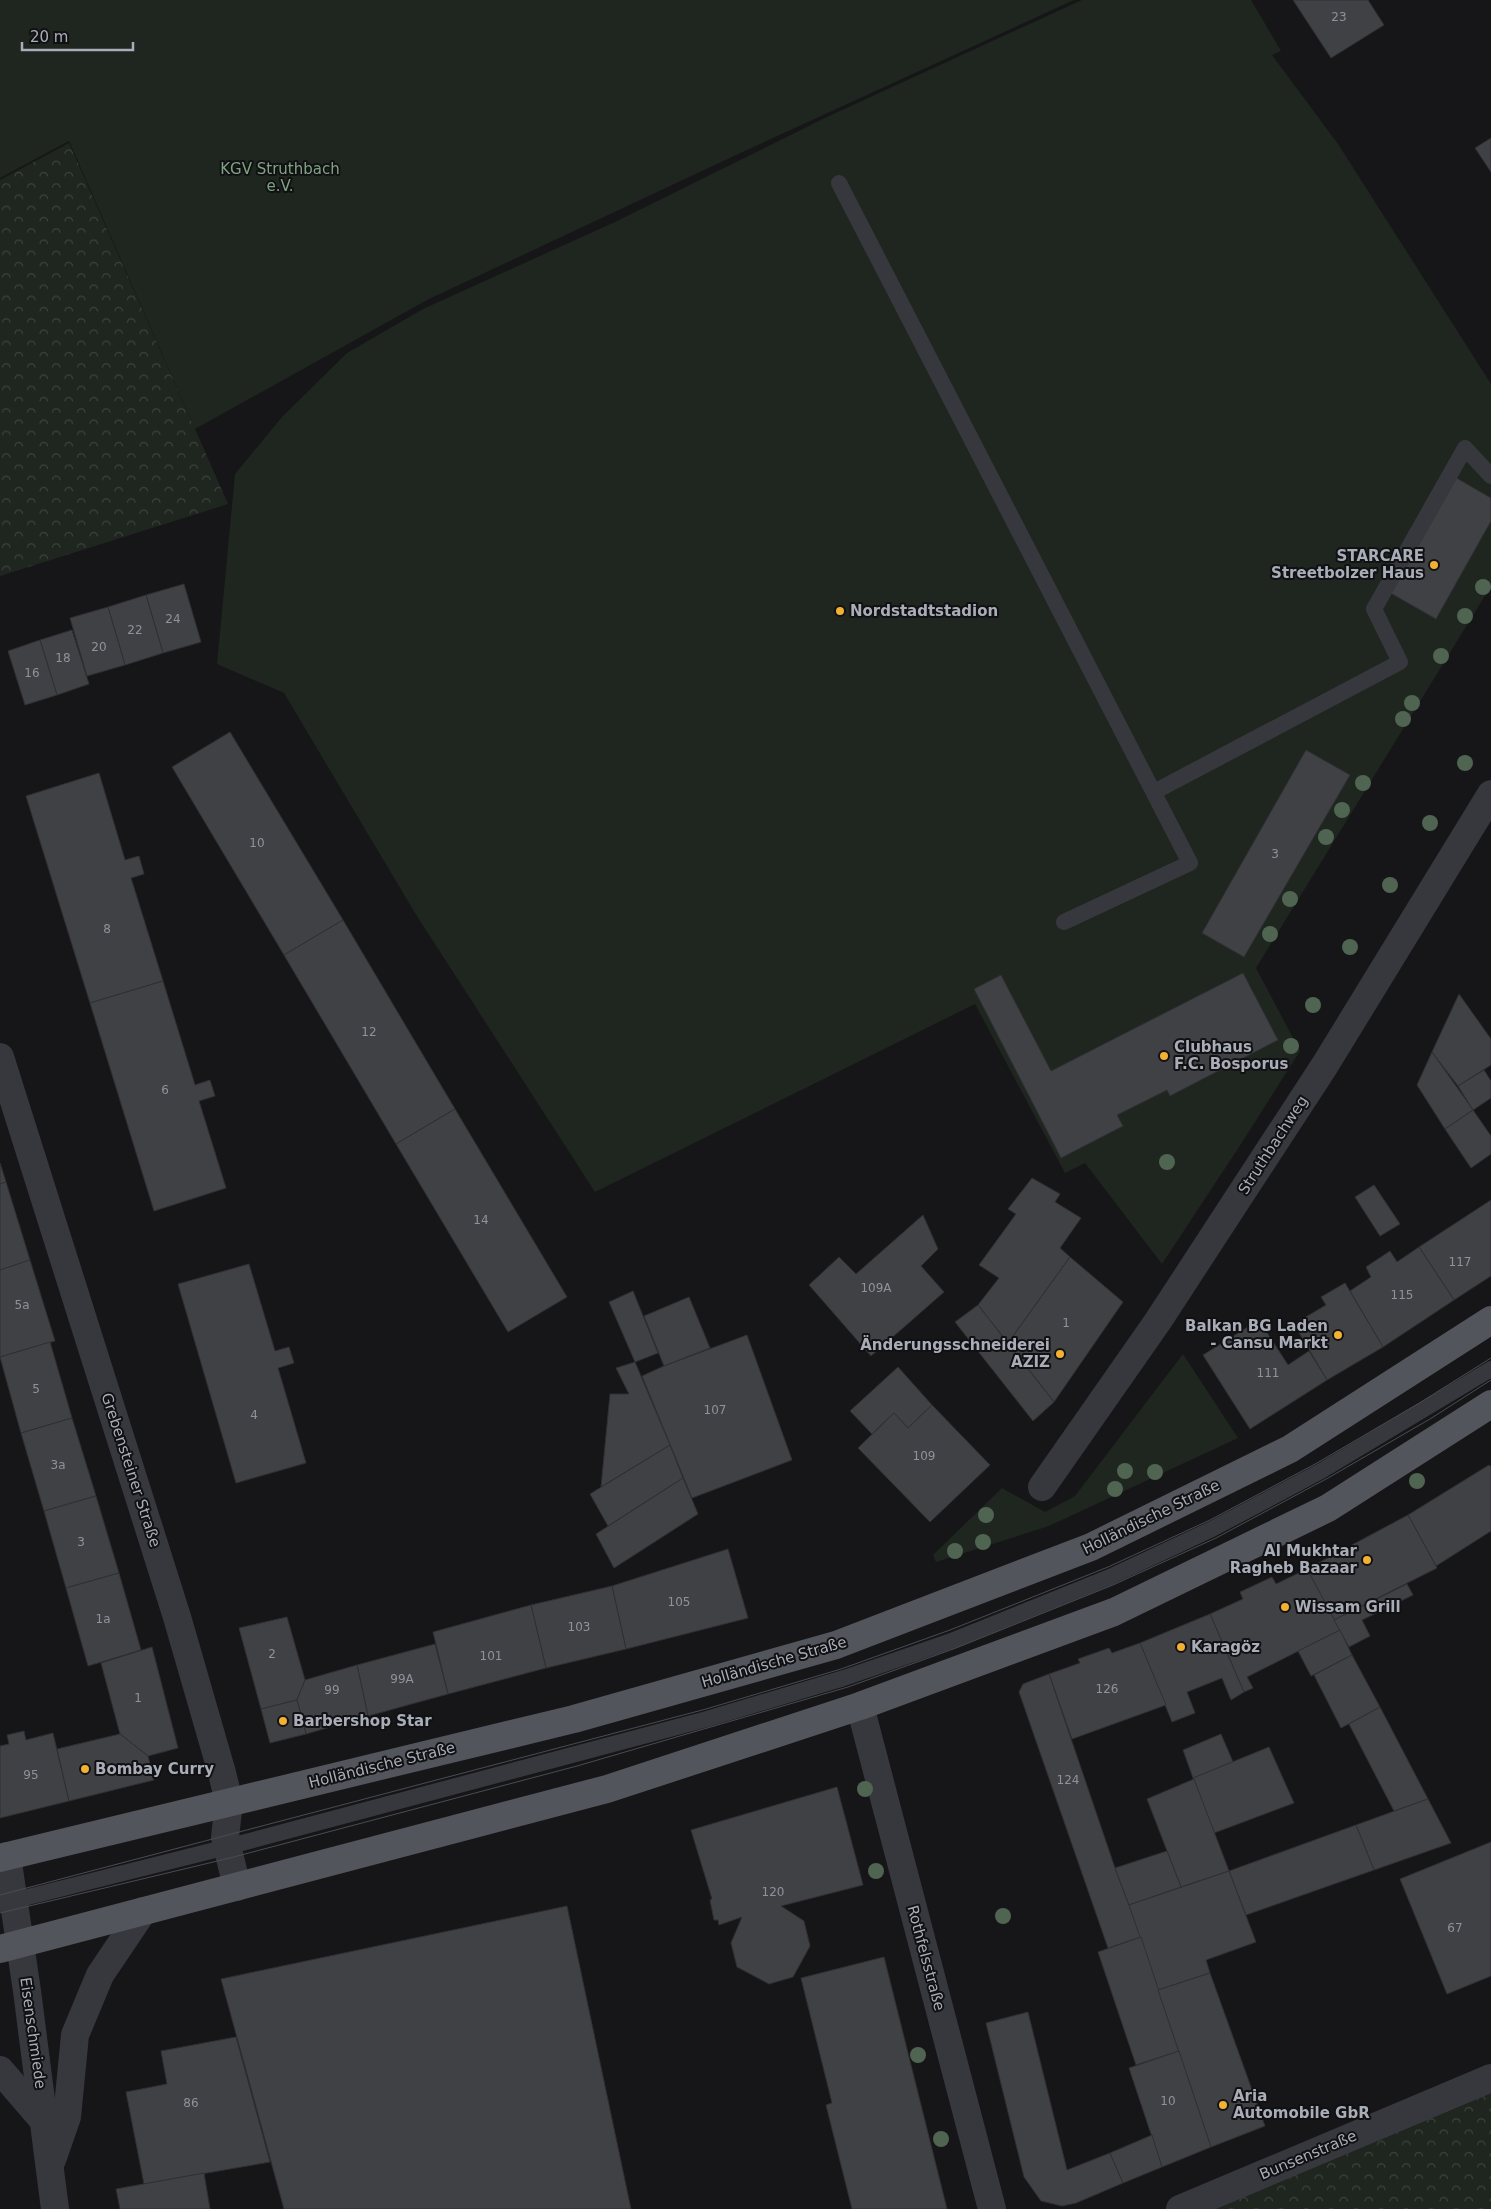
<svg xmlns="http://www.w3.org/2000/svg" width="1491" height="2209" viewBox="0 0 1491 2209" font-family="'DejaVu Sans',sans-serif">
<defs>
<pattern id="park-crowns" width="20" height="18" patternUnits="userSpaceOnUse" patternTransform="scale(1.25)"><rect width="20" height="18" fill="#1e261f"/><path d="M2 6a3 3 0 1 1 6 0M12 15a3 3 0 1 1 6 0" fill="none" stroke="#3c433d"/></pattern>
</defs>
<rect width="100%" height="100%" fill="#161618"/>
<!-- green -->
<g fill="#1e261f">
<path d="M 0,0 L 1074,0 L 736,155 L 427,300 L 195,429 L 69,141 L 0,178 Z"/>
<path d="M 1082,0 L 1251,0 L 1281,51 L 1272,55 L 1338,144 L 1491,384 L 1491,586 L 1256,968 L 1300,1051 L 1241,1144 L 1162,1264 L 1085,1163 L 1065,1173 L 975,1004 L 595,1192 L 415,913 L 284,693 L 217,664 L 235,474 L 282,417 L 347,353 L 423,309 L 615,222 L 829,116 Z"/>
<path d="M 1183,1354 L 1238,1438 L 1049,1526 L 936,1562 L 933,1555 L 1002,1488 L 1045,1512 L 1075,1496 Z"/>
</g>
<!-- park -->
<g fill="url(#park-crowns)">
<path d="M 69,143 L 228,504 L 0,576 L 0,180 Z"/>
<path d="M 1491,2089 L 1491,2209 L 1210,2209 Z"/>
</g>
<!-- building -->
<g fill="#404145" stroke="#303034">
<path d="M 1293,0 L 1368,0 L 1384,25 L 1331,58 Z"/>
<path d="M 1491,138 L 1491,172 L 1475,148 Z"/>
<path d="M 1453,476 L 1491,498 L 1491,521 L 1436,619 L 1387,591 Z"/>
<path d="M 184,584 L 201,642 L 163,653 L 146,595 Z"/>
<path d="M 146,595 L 163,653 L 125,665 L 108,607 Z"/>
<path d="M 108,607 L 125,665 L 87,676 L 70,618 Z"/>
<path d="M 72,630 L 89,684 L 57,695 L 40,640 Z"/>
<path d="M 40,640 L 57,695 L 25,705 L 8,651 Z"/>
<path d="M 230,732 L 343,920 L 284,955 L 172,767 Z"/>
<path d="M 1306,750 L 1350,775 L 1244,957 L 1202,933 Z"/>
<path d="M 99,773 L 125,860 L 139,856 L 144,874 L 131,878 L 163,981 L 90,1003 L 26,796 Z"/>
<path d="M 343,920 L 455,1109 L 396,1144 L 284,955 Z"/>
<path d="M 1243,973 L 1278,1040 L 1170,1096 L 1167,1090 L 1117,1115 L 1123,1126 L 1061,1158 L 974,989 L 1001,975 L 1051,1071 Z"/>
<path d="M 163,981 L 195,1085 L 210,1080 L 215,1096 L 199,1101 L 226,1188 L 154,1211 L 90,1003 Z"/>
<path d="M 1459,994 L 1491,1039 L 1491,1065 L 1458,1086 L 1432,1052 Z"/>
<path d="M 1432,1052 L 1473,1110 L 1445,1129 L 1417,1085 Z"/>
<path d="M 1484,1070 L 1491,1081 L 1491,1098 L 1473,1110 L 1458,1086 Z"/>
<path d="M 455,1109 L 567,1297 L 508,1332 L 396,1144 Z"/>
<path d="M 1473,1110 L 1491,1136 L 1491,1154 L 1471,1168 L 1445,1129 Z"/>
<path d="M 0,1163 L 6,1182 L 0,1184 Z"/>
<path d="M 1032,1178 L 1060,1194 L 1055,1202 L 1081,1218 L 1060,1248 L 1070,1257 L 1008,1343 L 978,1305 L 999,1278 L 979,1265 L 1016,1214 L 1008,1209 Z"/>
<path d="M 6,1182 L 30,1260 L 0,1270 L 0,1184 Z"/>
<path d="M 1374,1185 L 1400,1224 L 1380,1236 L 1355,1197 Z"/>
<path d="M 1491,1200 L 1491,1276 L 1454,1300 L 1419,1247 Z"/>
<path d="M 923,1215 L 938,1249 L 921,1266 L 944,1292 L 871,1356 L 809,1285 L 839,1257 L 856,1274 Z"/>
<path d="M 1419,1247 L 1454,1300 L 1383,1347 L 1350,1291 L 1371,1277 L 1366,1267 L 1390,1251 L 1397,1262 Z"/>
<path d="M 1070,1257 L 1123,1302 L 1054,1402 L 1008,1343 Z"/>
<path d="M 30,1260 L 55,1341 L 0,1357 L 0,1270 Z"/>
<path d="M 249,1264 L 275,1351 L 289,1347 L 294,1363 L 278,1368 L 306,1463 L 236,1483 L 178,1284 Z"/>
<path d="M 1345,1283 L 1383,1347 L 1327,1380 L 1294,1324 L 1326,1305 L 1321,1297 Z"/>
<path d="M 633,1291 L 658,1353 L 635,1362 L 609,1302 Z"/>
<path d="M 689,1297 L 710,1348 L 664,1366 L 644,1316 Z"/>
<path d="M 978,1305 L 1054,1402 L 1033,1421 L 955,1322 Z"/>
<path d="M 1259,1320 L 1288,1365 L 1309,1351 L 1327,1380 L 1250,1429 L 1203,1355 Z"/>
<path d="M 747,1335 L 792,1460 L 692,1498 L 642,1376 L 664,1366 Z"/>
<path d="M 50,1342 L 72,1418 L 21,1433 L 0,1357 Z"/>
<path d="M 635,1362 L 670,1445 L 601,1487 L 610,1394 L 629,1394 L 616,1368 Z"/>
<path d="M 898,1367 L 932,1405 L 908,1428 L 894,1413 L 872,1434 L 850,1411 Z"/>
<path d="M 932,1405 L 990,1465 L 930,1522 L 858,1448 L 894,1413 L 908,1428 Z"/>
<path d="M 72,1418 L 96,1496 L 44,1511 L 21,1433 Z"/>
<path d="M 670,1445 L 683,1478 L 608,1526 L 590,1494 Z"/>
<path d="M 1489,1465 L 1491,1467 L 1491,1531 L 1436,1566 L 1408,1515 Z"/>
<path d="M 683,1478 L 698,1514 L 614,1568 L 596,1534 Z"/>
<path d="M 96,1496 L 119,1573 L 66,1588 L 44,1511 Z"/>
<path d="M 1408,1515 L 1437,1568 L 1334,1620 L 1307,1569 Z"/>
<path d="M 728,1549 L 748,1618 L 626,1649 L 612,1586 Z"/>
<path d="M 1307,1569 L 1340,1630 L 1247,1677 L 1253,1688 L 1244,1692 L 1210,1614 L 1243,1599 L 1240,1592 L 1272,1577 L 1276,1584 Z"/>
<path d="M 119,1573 L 141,1650 L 88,1666 L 66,1588 Z"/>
<path d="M 1407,1584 L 1413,1595 L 1362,1620 L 1370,1636 L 1349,1647 L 1334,1620 Z"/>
<path d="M 612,1586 L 626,1649 L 546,1668 L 531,1605 Z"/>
<path d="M 531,1605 L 546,1668 L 448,1694 L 433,1632 Z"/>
<path d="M 1210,1614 L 1244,1692 L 1231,1700 L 1222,1678 L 1187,1692 L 1195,1713 L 1172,1722 L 1140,1643 Z"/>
<path d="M 287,1617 L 305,1680 L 297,1700 L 261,1709 L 239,1628 Z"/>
<path d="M 1340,1630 L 1352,1655 L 1311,1676 L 1298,1651 Z"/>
<path d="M 1140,1643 L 1166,1705 L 1072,1739 L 1049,1674 L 1080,1663 L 1078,1659 L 1109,1648 L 1112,1653 Z"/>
<path d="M 435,1644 L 448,1694 L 368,1716 L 357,1665 Z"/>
<path d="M 152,1647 L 178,1748 L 148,1756 L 120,1734 L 101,1663 Z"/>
<path d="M 1352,1655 L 1380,1707 L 1341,1728 L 1314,1675 Z"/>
<path d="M 357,1665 L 368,1716 L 306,1734 L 297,1700 L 305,1680 Z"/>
<path d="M 1049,1674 L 1115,1868 L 1141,1937 L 1108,1948 L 1019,1692 L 1023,1684 Z"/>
<path d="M 297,1700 L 306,1734 L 270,1743 L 261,1709 Z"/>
<path d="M 1380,1707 L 1428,1799 L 1394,1811 L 1349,1724 Z"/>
<path d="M 24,1731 L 26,1740 L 53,1733 L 69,1801 L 0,1818 L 0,1746 L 9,1744 L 7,1735 Z"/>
<path d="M 120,1734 L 148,1756 L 154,1780 L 69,1801 L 57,1749 Z"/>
<path d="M 1221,1734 L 1233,1762 L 1193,1778 L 1183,1750 Z"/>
<path d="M 1269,1747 L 1294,1803 L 1214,1833 L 1193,1778 Z"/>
<path d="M 1194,1779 L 1229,1871 L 1181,1887 L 1147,1799 Z"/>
<path d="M 837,1787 L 863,1885 L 781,1906 L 804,1921 L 810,1946 L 793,1977 L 769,1984 L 737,1967 L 731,1943 L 742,1917 L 719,1925 L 718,1920 L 714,1920 L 710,1900 L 712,1899 L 691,1830 Z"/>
<path d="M 1428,1799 L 1451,1843 L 1374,1870 L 1356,1825 Z"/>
<path d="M 1356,1825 L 1374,1870 L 1246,1915 L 1229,1871 Z"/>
<path d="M 1491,1842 L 1491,1976 L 1447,1994 L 1400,1879 Z"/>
<path d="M 1167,1851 L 1181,1887 L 1129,1905 L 1115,1868 Z"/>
<path d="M 1229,1871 L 1256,1942 L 1206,1960 L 1210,1973 L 1158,1990 L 1129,1905 Z"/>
<path d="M 567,1906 L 631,2209 L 284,2209 L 221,1979 Z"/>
<path d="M 1141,1937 L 1179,2051 L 1136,2065 L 1098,1952 Z"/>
<path d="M 884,1957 L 947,2209 L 852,2209 L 826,2105 L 832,2103 L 801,1978 Z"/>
<path d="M 1210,1973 L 1265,2126 L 1211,2147 L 1158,1990 Z"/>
<path d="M 1028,2012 L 1067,2170 L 1110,2153 L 1123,2183 L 1076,2203 L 1062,2206 L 1041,2201 L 1024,2177 L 986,2023 Z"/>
<path d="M 236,2037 L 270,2162 L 144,2184 L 126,2092 L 167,2084 L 161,2051 Z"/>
<path d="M 1179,2051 L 1211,2147 L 1162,2167 L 1129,2068 Z"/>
<path d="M 1152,2135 L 1162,2167 L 1123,2183 L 1110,2153 Z"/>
<path d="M 204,2173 L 210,2209 L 120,2209 L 116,2189 Z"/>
</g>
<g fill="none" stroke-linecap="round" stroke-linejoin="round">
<!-- service -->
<g stroke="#37383d" stroke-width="16">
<path d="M 839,183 L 1190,863 L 1064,922"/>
<path d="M 1154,792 L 1400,662 L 1374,609 L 1465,448 L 1491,476"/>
<path d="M 0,1904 L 227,1847 L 707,1719 L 844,1678 L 954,1640 L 1110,1577 L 1212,1529 L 1321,1471 L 1491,1369"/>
</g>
<!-- minor -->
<g stroke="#37383d" stroke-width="28">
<path d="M 0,1057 L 177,1617 L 222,1773 L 229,1802 L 225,1837 L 237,1887"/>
<path d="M 1042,1487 L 1158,1321 L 1325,1065 L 1491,794"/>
<path d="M 860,1706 L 992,2209"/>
</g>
<!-- tertiary -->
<g stroke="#37383d" stroke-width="28">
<path d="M 7,1856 L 27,1991 L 55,2209"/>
<path d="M 0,2070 L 44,2121"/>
<path d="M 52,2160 L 67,2117 L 75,2035 L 100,1975 L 143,1911"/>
<path d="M 1180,2209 L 1491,2078"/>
</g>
<!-- primary -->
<g stroke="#53555c" stroke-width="28">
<path d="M 0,1858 L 574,1719 L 836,1645 L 1091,1547 L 1290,1449 L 1491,1320"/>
<path d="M 0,1949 L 607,1789 L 860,1706 L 1114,1612 L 1328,1508 L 1491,1404"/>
</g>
<!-- tram -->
<g stroke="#4a4c52" stroke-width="1">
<path d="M 0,1895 L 706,1709 L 841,1669 L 950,1630 L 1108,1567 L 1210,1520 L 1317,1463 L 1421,1402 L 1491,1358"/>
<path d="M 0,1913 L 230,1858 L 577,1766 L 848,1687 L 956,1648 L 1113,1585 L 1216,1538 L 1328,1478 L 1430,1419 L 1491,1380"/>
</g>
</g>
<!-- trees -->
<g fill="#506452">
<circle cx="1483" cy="587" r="8"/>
<circle cx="1465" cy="616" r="8"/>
<circle cx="1441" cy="656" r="8"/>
<circle cx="1412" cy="703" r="8"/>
<circle cx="1403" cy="719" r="8"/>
<circle cx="1465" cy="763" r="8"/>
<circle cx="1363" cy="783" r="8"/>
<circle cx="1342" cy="810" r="8"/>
<circle cx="1430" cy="823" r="8"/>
<circle cx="1326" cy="837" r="8"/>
<circle cx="1390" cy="885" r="8"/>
<circle cx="1290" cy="899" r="8"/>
<circle cx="1270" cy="934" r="8"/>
<circle cx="1350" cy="947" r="8"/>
<circle cx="1313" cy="1005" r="8"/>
<circle cx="1291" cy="1046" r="8"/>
<circle cx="1167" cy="1162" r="8"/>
<circle cx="1125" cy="1471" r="8"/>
<circle cx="1155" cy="1472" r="8"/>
<circle cx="1417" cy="1481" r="8"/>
<circle cx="1115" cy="1489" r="8"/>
<circle cx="986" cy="1515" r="8"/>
<circle cx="983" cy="1542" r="8"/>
<circle cx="955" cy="1551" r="8"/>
<circle cx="865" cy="1789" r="8"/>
<circle cx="876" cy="1871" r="8"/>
<circle cx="1003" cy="1916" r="8"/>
<circle cx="918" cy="2055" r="8"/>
<circle cx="941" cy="2139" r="8"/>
</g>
<!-- markers -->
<g fill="#f2b134" stroke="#111113" stroke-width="2">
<circle cx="1434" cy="565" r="5"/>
<circle cx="840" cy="611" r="5"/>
<circle cx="1164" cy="1056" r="5"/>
<circle cx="1338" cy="1335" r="5"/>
<circle cx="1060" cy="1354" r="5"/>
<circle cx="1367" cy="1560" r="5"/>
<circle cx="1285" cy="1607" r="5"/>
<circle cx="1181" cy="1647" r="5"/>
<circle cx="283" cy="1721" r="5"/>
<circle cx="85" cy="1769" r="5"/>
<circle cx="1223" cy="2105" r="5"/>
</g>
<g text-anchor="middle" stroke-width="4" stroke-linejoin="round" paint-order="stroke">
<!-- number labels -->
<g font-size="12" fill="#8e929b">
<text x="1339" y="21">23</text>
<text x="173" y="623">24</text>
<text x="135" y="634">22</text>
<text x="99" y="651">20</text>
<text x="63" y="662">18</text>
<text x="32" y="677">16</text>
<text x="257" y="847">10</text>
<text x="1275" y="858">3</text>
<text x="107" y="933">8</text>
<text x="369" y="1036">12</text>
<text x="165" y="1094">6</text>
<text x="481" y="1224">14</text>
<text x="1460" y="1266">117</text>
<text x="876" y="1292">109A</text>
<text x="1402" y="1299">115</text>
<text x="22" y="1309">5a</text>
<text x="1066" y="1327">1</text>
<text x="1268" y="1377">111</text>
<text x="36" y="1393">5</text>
<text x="715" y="1414">107</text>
<text x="254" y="1419">4</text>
<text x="924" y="1460">109</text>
<text x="58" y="1469">3a</text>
<text x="81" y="1546">3</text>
<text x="679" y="1606">105</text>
<text x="103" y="1623">1a</text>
<text x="579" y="1631">103</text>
<text x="272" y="1658">2</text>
<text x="491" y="1660">101</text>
<text x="402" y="1683">99A</text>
<text x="1107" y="1693">126</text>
<text x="332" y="1694">99</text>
<text x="138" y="1702">1</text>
<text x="31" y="1779">95</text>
<text x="1068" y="1784">124</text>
<text x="773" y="1896">120</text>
<text x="1455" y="1932">67</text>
<text x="1168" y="2105">10</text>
<text x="191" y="2107">86</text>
</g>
<!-- park labels -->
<g font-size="15" fill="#7fa381" stroke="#111113">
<text x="280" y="174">KGV Struthbach<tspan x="280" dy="17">e.V.</tspan></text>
</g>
<!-- poi labels -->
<g font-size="15" font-weight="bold" fill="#a8adb8" stroke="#111113" text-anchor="start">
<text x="1424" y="561" text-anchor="end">STARCARE<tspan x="1424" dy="17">Streetbolzer Haus</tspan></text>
<text x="850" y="616">Nordstadtstadion</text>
<text x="1174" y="1052">Clubhaus<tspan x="1174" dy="17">F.C. Bosporus</tspan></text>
<text x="1328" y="1331" text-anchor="end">Balkan BG Laden<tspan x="1328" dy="17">- Cansu Markt</tspan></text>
<text x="1050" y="1350" text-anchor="end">Änderungsschneiderei<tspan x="1050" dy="17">AZIZ</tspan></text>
<text x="1357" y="1556" text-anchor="end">Al Mukhtar<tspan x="1357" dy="17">Ragheb Bazaar</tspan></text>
<text x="1295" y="1612">Wissam Grill</text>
<text x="1191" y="1652">Karagöz</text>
<text x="293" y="1726">Barbershop Star</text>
<text x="95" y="1774">Bombay Curry</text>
<text x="1233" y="2101">Aria<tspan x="1233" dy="17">Automobile GbR</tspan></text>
</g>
<!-- street labels -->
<g font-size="15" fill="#a8adb8" stroke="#111113">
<text transform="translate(1273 1145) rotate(-57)" y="5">Struthbachweg</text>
<text transform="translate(131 1470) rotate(72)" y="5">Grebensteiner Straße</text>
<text transform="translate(1151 1517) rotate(-26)" y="5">Holländische Straße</text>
<text transform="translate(774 1662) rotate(-16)" y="5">Holländische Straße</text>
<text transform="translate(382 1765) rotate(-14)" y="5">Holländische Straße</text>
<text transform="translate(926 1958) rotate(75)" y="5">Rothfelsstraße</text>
<text transform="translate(33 2033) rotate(82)" y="5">Eisenschmiede</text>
<text transform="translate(1308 2155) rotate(-23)" y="5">Bunsenstraße</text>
</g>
</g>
<!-- scale -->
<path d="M22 42v8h111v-8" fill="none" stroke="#a8adb8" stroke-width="2.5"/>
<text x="30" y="42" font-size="15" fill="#a8adb8" stroke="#111113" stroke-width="4" paint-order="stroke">20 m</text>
</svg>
